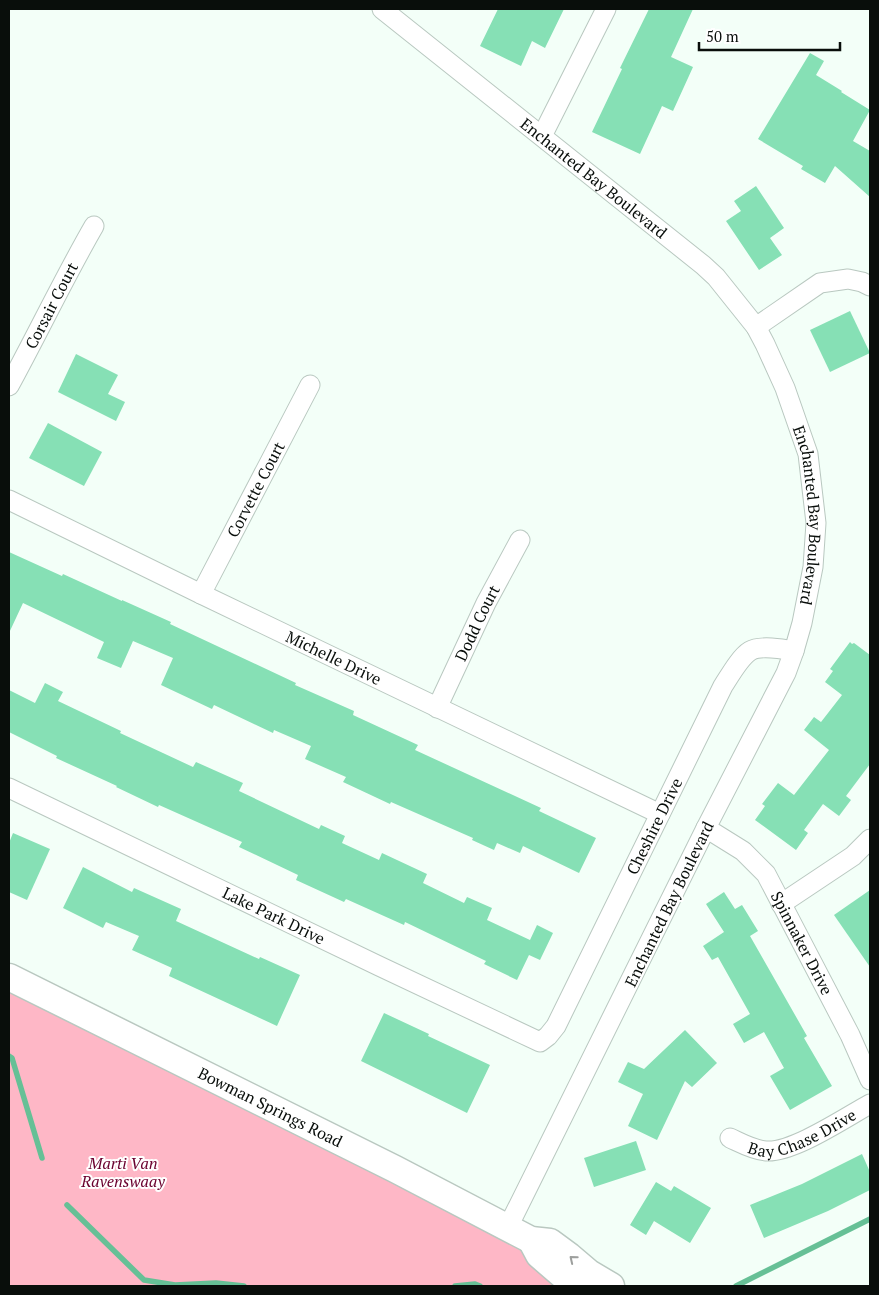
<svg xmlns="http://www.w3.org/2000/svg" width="879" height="1295" viewBox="0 0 879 1295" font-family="'PT Serif',serif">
<rect width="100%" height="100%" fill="#f3fff8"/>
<!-- green -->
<path fill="#feb7c6" d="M 9,986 L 596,1286 L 9,1286 Z"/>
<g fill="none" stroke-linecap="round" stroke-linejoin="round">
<!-- stream -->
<g stroke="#66c096" stroke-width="5.5">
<path d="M 9,1056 L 12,1058 L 42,1158"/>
<path d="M 67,1205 L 144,1280 L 175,1285 L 216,1283 L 244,1286"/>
<path d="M 455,1286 L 475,1284 L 480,1286"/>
<path d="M 736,1286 L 870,1219"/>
</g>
</g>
<!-- building -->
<g fill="#86e0b5">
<path d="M 498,9 L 564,9 L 545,48 L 532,41 L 521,66 L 480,46 Z"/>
<path d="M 649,9 L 693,9 L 671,57 L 693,67 L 673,111 L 662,106 L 640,154 L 592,132 L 622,69 L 620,68 Z"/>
<path d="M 810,53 L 824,61 L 816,75 L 842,91 L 841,92 L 870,110 L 853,141 L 870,151 L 870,197 L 835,166 L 825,183 L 801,169 L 803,166 L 758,139 Z"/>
<path d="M 756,186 L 784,228 L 770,238 L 782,255 L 759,270 L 726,221 L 741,211 L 734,201 Z"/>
<path d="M 850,311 L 870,353 L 830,372 L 810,330 Z"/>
<path d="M 76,354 L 118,375 L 108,394 L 125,402 L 116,421 L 58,392 Z"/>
<path d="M 48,423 L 102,452 L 84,486 L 29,458 Z"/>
<path d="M 9,552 L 62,576 L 63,574 L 122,601 L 122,600 L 171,622 L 170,624 L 296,683 L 295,685 L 354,711 L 353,715 L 418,745 L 415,750 L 541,808 L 539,811 L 596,838 L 579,873 L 523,846 L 520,853 L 497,843 L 494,850 L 472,840 L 473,838 L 391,802 L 390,804 L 343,782 L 346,777 L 305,759 L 311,746 L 274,730 L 273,733 L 214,705 L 212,709 L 161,685 L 173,658 L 133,641 L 121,668 L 97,658 L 104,642 L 23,603 L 9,633 Z"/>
<path d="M 850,642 L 852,644 L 854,643 L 870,655 L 870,764 L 846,796 L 851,800 L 839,816 L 823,804 L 804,830 L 808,833 L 796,850 L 755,820 L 765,806 L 762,804 L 778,783 L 794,795 L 829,750 L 804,730 L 814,717 L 821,722 L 842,695 L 825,682 L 833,671 L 830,669 Z"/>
<path d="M 45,683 L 63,692 L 58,701 L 121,731 L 120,733 L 193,767 L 196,762 L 243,783 L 239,791 L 319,829 L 321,825 L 345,836 L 342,843 L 379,860 L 382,853 L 427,874 L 423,883 L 464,903 L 467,897 L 492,908 L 487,920 L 530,940 L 537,925 L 553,933 L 540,960 L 529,955 L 517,980 L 484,964 L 486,961 L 405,922 L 404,925 L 346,899 L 344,902 L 296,880 L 298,875 L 239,847 L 242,842 L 159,805 L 158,807 L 116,787 L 117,786 L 56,758 L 57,756 L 9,732 L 9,690 L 35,703 Z"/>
<path d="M 13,833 L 50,849 L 27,900 L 9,892 L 9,843 Z"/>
<path d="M 83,867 L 132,892 L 134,888 L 181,909 L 176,921 L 259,959 L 260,957 L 300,975 L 277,1026 L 169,976 L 172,968 L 132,950 L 139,936 L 106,922 L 103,928 L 63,908 Z"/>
<path d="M 870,890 L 870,967 L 834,915 Z"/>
<path d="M 724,892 L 735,909 L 742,905 L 758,931 L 750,936 L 807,1036 L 804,1038 L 832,1086 L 790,1110 L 770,1076 L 784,1068 L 764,1032 L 744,1043 L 733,1024 L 750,1014 L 718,957 L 712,960 L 703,946 L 724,932 L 706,904 Z"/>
<path d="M 384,1013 L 429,1034 L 428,1036 L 490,1065 L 467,1113 L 361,1061 Z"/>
<path d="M 685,1030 L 717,1063 L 692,1087 L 685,1081 L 657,1140 L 628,1126 L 643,1094 L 618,1082 L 628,1062 L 644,1069 Z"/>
<path d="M 636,1141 L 646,1170 L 594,1187 L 584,1158 Z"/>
<path d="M 862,1154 L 870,1172 L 870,1190 L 828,1211 L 764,1238 L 750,1205 L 802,1184 Z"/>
<path d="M 656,1182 L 671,1191 L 674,1186 L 711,1208 L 690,1243 L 654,1221 L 646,1235 L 630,1225 Z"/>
</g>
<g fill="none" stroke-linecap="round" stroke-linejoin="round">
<!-- street casing -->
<g stroke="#b9c8c0" stroke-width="21">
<g id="street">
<path id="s1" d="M 382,9 L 703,265 L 716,277 L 756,327 L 765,344 L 785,388 L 808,454 L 816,523 L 813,567 L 802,623 L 794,651 L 786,673 L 706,828 L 508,1227"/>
<path d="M 542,136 L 606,9"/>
<path d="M 756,327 L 820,283 L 848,279 L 862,282 L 870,286"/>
<path id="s2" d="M 9,386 C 38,333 64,278 94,226"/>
<path id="s3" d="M 9,500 L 201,594 L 660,814"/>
<path id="s4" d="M 201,594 L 310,385"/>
<path id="s5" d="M 437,708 L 486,603 L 520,540"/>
<path id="s6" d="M 9,788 L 379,966 L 540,1042 L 548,1036 L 556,1026 L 723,686 C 729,677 740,657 750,651 C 760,645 783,649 794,651"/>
<path id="s7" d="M 706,828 L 743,851 L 766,874 L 850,1035 L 870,1080"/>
<path d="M 781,904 L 853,856 L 870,839"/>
<path id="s8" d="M 730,1138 C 741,1143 753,1150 766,1151 C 793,1153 846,1117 870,1104"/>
</g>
</g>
<!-- secondary casing -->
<g stroke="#b9c8c0" stroke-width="29">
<g id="secondary">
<path id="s9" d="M 9,977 L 395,1169 L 531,1240 L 550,1242 L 569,1256 L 589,1273 L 611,1286"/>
<path d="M 531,1240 L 539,1255 L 575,1286"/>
</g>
</g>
<!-- street -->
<use href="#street" stroke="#fff" stroke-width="19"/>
<!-- secondary -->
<use href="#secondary" stroke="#fff" stroke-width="26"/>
</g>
<!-- one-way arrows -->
<defs><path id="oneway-chevron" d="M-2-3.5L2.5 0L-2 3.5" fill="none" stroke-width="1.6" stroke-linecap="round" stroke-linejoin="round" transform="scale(1.25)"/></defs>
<use stroke="#9d9f9d" href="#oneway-chevron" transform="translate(573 1259) rotate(-141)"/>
<g text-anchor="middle" stroke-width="4" stroke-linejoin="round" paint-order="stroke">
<!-- street labels -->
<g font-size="16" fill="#090e0b" stroke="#fff">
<text dy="6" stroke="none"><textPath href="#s1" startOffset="271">Enchanted Bay Boulevard</textPath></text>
<text dy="6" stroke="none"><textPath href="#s2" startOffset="91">Corsair Court</textPath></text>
<text dy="6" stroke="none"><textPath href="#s4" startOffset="118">Corvette Court</textPath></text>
<text dy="6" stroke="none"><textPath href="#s1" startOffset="691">Enchanted Bay Boulevard</textPath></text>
<text dy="6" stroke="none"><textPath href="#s5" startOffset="94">Dodd Court</textPath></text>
<text dy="6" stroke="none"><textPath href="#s3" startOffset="361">Michelle Drive</textPath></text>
<text dy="6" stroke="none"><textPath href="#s6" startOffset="834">Cheshire Drive</textPath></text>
<text transform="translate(669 904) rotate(-64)" y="6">Enchanted Bay Boulevard</text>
<text dy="6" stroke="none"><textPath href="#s6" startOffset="294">Lake Park Drive</textPath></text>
<text dy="6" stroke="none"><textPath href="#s7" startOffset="154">Spinnaker Drive</textPath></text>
<text dy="6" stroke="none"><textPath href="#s9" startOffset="292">Bowman Springs Road</textPath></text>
<text dy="6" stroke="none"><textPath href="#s8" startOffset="78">Bay Chase Drive</textPath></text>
</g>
<!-- park labels -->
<g font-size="16" font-style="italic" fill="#6a002e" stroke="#fff">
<text x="123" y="1169">Marti Van<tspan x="123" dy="18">Ravenswaay</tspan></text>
</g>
</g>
<!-- border -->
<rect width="879" height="1295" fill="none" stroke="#090e0b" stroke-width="20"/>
<!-- scale -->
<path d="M699 42v8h141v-8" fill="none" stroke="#090e0b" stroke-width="2.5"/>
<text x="706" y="42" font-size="15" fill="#090e0b" stroke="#ffffff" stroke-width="4" paint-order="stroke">50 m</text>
</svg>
